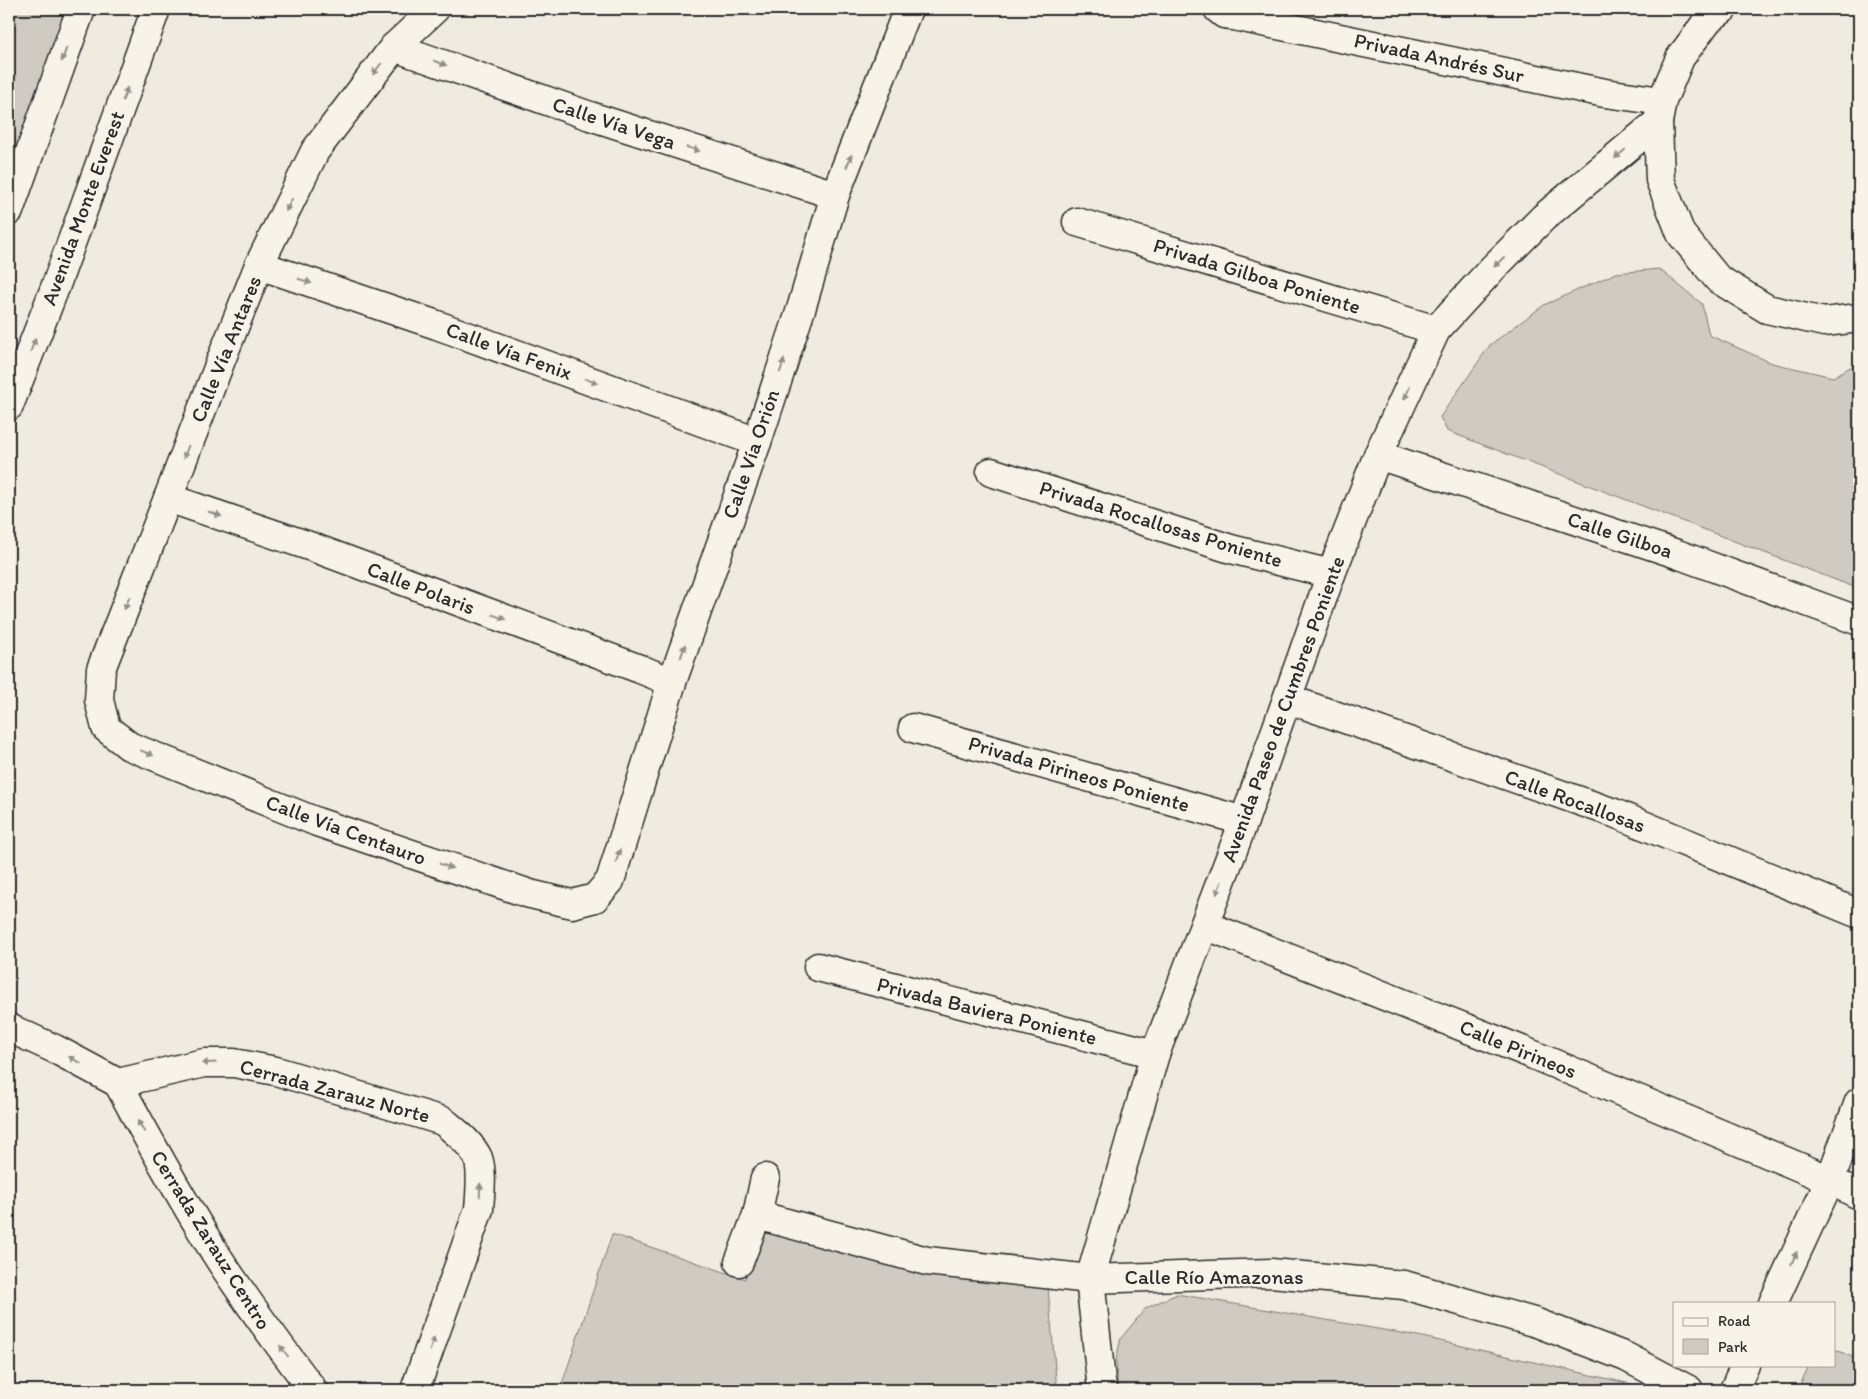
<svg xmlns="http://www.w3.org/2000/svg" width="1868" height="1399" viewBox="0 0 1868 1399" font-family="Itim,sans-serif">
<rect width="100%" height="100%" fill="#efebe0"/>
<filter id="ink" filterUnits="userSpaceOnUse"><feTurbulence type="fractalNoise" baseFrequency=".02" numOctaves="2"/><feDisplacementMap in="SourceGraphic" scale="10" xChannelSelector="R" yChannelSelector="G"/><feConvolveMatrix kernelMatrix="1 2 1 2 8 2 1 2 1" color-interpolation-filters="sRGB"/></filter>
<g filter="url(#ink)">
<!-- green -->
<g fill="#cfcbc2" stroke="#7d7b76">
<path d="M 9,9 L 69,9 L 9,179 Z"/>
<path d="M 1659,269 L 1702,304 L 1709,335 L 1772,363 L 1833,377 L 1859,362 L 1859,589 L 1447,431 L 1440,417 L 1490,345 L 1544,305 L 1616,273 Z"/>
<path d="M 765,1220 L 1048,1288 L 1057,1390 L 560,1390 L 612,1234 L 745,1279 Z"/>
<path d="M 1177,1294 L 1418,1336 L 1631,1384 L 1636,1390 L 1118,1390 L 1116,1360 L 1121,1338 L 1146,1308 Z"/>
<path d="M 1834,1349 L 1859,1360 L 1859,1390 L 1798,1390 L 1809,1365 L 1834,1365 Z"/>
</g>
<g fill="none" stroke-linecap="round" stroke-linejoin="round">
<!-- minor casing -->
<g stroke="#2b2b2b" stroke-width="31">
<g id="minor">
<path d="M 435,9 L 394,47 L 315,151 L 259,265 L 221,360 L 168,498 L 101,669 L 99,700 L 106,728 L 129,746 L 317,822 L 530,894 L 572,904 L 595,898 L 610,881 L 672,682 L 757,442 L 801,309 L 835,195 L 908,9"/>
<path d="M 1218,9 L 1224,14 L 1605,93 L 1662,101"/>
<path d="M 1723,9 L 1708,20 L 1680,58 L 1662,101 L 1658,122 L 1660,180 L 1681,234 L 1718,279 L 1767,309 L 1824,322 L 1859,318"/>
<path d="M 394,47 L 590,116 L 835,195"/>
<path d="M 1077,222 L 1436,330"/>
<path d="M 259,265 L 437,325 L 757,442"/>
<path d="M 1378,455 L 1677,554 L 1859,621"/>
<path d="M 991,472 L 1231,549 L 1331,574"/>
<path d="M 168,498 L 312,547 L 640,669 L 672,682"/>
<path d="M 1288,699 L 1614,813 L 1859,914"/>
<path d="M 913,728 L 1244,821"/>
<path d="M 1205,925 L 1524,1051 L 1830,1180 L 1859,1195"/>
<path d="M 818,967 L 1155,1054"/>
<path d="M 9,1028 L 55,1049 L 118,1083"/>
<path d="M 118,1083 L 204,1063 L 234,1063 L 276,1071 L 443,1121 C 456,1132 471,1143 478,1158 C 483,1172 480,1195 479,1209 L 415,1390"/>
<path d="M 118,1083 C 148,1139 179,1194 212,1248 C 243,1297 278,1344 313,1390"/>
<path d="M 757,1215 L 927,1261 L 1090,1279 L 1271,1273 L 1404,1285 L 1537,1323 L 1626,1357 L 1689,1390"/>
<path d="M 739,1262 L 757,1215 L 765,1178"/>
<path d="M 1773,1303 L 1830,1180 L 1859,1102"/>
<path d="M 1102,1390 L 1090,1279 L 1155,1054 L 1244,821 L 1331,574 L 1378,455 L 1436,330 L 1492,269 L 1544,217 L 1658,122"/>
<path d="M 1734,1390 L 1745,1365"/>
</g>
</g>
<!-- major casing -->
<g stroke="#2b2b2b" stroke-width="31">
<g id="major">
<path d="M 9,211 L 81,9"/>
<path d="M 9,406 L 56,285 L 156,9"/>
</g>
</g>
<!-- minor -->
<use href="#minor" stroke="#f7f3e8" stroke-width="28"/>
<!-- major -->
<use href="#major" stroke="#f7f3e8" stroke-width="28"/>
</g>
<!-- one-way arrows -->
<defs><path id="oneway-solid" d="M-6-.8H1V-3.2L6.5 0L1 3.2V.8H-6Z" transform="scale(1.25)"/></defs>
<g fill="#918f8a">
<use href="#oneway-solid" transform="translate(64 55) rotate(110)"/>
<use href="#oneway-solid" transform="translate(440 63) rotate(20)"/>
<use href="#oneway-solid" transform="translate(377 69) rotate(127)"/>
<use href="#oneway-solid" transform="translate(125 94) rotate(-70)"/>
<use href="#oneway-solid" transform="translate(693 149) rotate(18)"/>
<use href="#oneway-solid" transform="translate(1620 154) rotate(140)"/>
<use href="#oneway-solid" transform="translate(849 161) rotate(-68)"/>
<use href="#oneway-solid" transform="translate(289 205) rotate(116)"/>
<use href="#oneway-solid" transform="translate(1499 262) rotate(135)"/>
<use href="#oneway-solid" transform="translate(305 281) rotate(19)"/>
<use href="#oneway-solid" transform="translate(33 345) rotate(-69)"/>
<use href="#oneway-solid" transform="translate(782 366) rotate(-72)"/>
<use href="#oneway-solid" transform="translate(591 381) rotate(20)"/>
<use href="#oneway-solid" transform="translate(1407 393) rotate(115)"/>
<use href="#oneway-solid" transform="translate(186 452) rotate(111)"/>
<use href="#oneway-solid" transform="translate(215 514) rotate(19)"/>
<use href="#oneway-solid" transform="translate(127 603) rotate(112)"/>
<use href="#oneway-solid" transform="translate(499 617) rotate(20)"/>
<use href="#oneway-solid" transform="translate(683 651) rotate(-71)"/>
<use href="#oneway-solid" transform="translate(147 753) rotate(22)"/>
<use href="#oneway-solid" transform="translate(618 856) rotate(-73)"/>
<use href="#oneway-solid" transform="translate(446 866) rotate(19)"/>
<use href="#oneway-solid" transform="translate(1219 888) rotate(111)"/>
<use href="#oneway-solid" transform="translate(75 1060) rotate(-151)"/>
<use href="#oneway-solid" transform="translate(209 1063) rotate(177)"/>
<use href="#oneway-solid" transform="translate(141 1126) rotate(-119)"/>
<use href="#oneway-solid" transform="translate(480 1190) rotate(-88)"/>
<use href="#oneway-solid" transform="translate(1794 1258) rotate(-66)"/>
<use href="#oneway-solid" transform="translate(432 1344) rotate(-71)"/>
<use href="#oneway-solid" transform="translate(284 1351) rotate(-127)"/>
</g>
</g>
<g text-anchor="middle" stroke-width="5" stroke-linejoin="round" paint-order="stroke">
<!-- street labels -->
<g font-size="21" fill="#2b2b2b" stroke="#f7f3e8">
<text transform="translate(1439 58) rotate(12)" y="7">Privada Andrés Sur</text>
<text transform="translate(614 123) rotate(18)" y="7">Calle Vía Vega</text>
<text transform="translate(83 208) rotate(-70)" y="7">Avenida Monte Everest</text>
<text transform="translate(1257 276) rotate(17)" y="7">Privada Gilboa Poniente</text>
<text transform="translate(226 349) rotate(-68)" y="7">Calle Vía Antares</text>
<text transform="translate(509 351) rotate(20)" y="7">Calle Vía Fenix</text>
<text transform="translate(751 454) rotate(-71)" y="7">Calle Vía Orión</text>
<text transform="translate(1161 524) rotate(17)" y="7">Privada Rocallosas Poniente</text>
<text transform="translate(1620 535) rotate(18)" y="7">Calle Gilboa</text>
<text transform="translate(421 588) rotate(21)" y="7">Calle Polaris</text>
<text transform="translate(1283 709) rotate(-70)" y="7">Avenida Paseo de Cumbres Poniente</text>
<text transform="translate(1079 774) rotate(16)" y="7">Privada Pirineos Poniente</text>
<text transform="translate(1575 801) rotate(20)" y="7">Calle Rocallosas</text>
<text transform="translate(346 830) rotate(20)" y="7">Calle Vía Centauro</text>
<text transform="translate(987 1011) rotate(14)" y="7">Privada Baviera Poniente</text>
<text transform="translate(1518 1049) rotate(22)" y="7">Calle Pirineos</text>
<text transform="translate(335 1091) rotate(15)" y="7">Cerrada Zarauz Norte</text>
<text transform="translate(211 1240) rotate(58)" y="7">Cerrada Zarauz Centro</text>
<text x="1214" y="1284">Calle Río Amazonas</text>
</g>
</g>
<!-- margin -->
<rect width="1868" height="1399" fill="none" stroke="#f7f3e8" stroke-width="30"/>
<rect x="15" y="15" width="1838" height="1369" fill="none" stroke="#2b2b2b" stroke-width="2" filter="url(#ink)"/>
<!-- legend -->
<rect x="1673" y="1302" width="162" height="65" fill="#f7f3e8" stroke="#a5a39c"/>
<rect x="1683" y="1318" width="25" height="8" fill="#f7f3e8" stroke="#a5a39c"/>
<text x="1718" y="1326" font-size="15" fill="#2b2b2b">Road</text>
<rect x="1683" y="1339" width="25" height="15" fill="#cfcbc2" stroke="#a5a39c"/>
<text x="1718" y="1352" font-size="15" fill="#2b2b2b">Park</text>
</svg>
